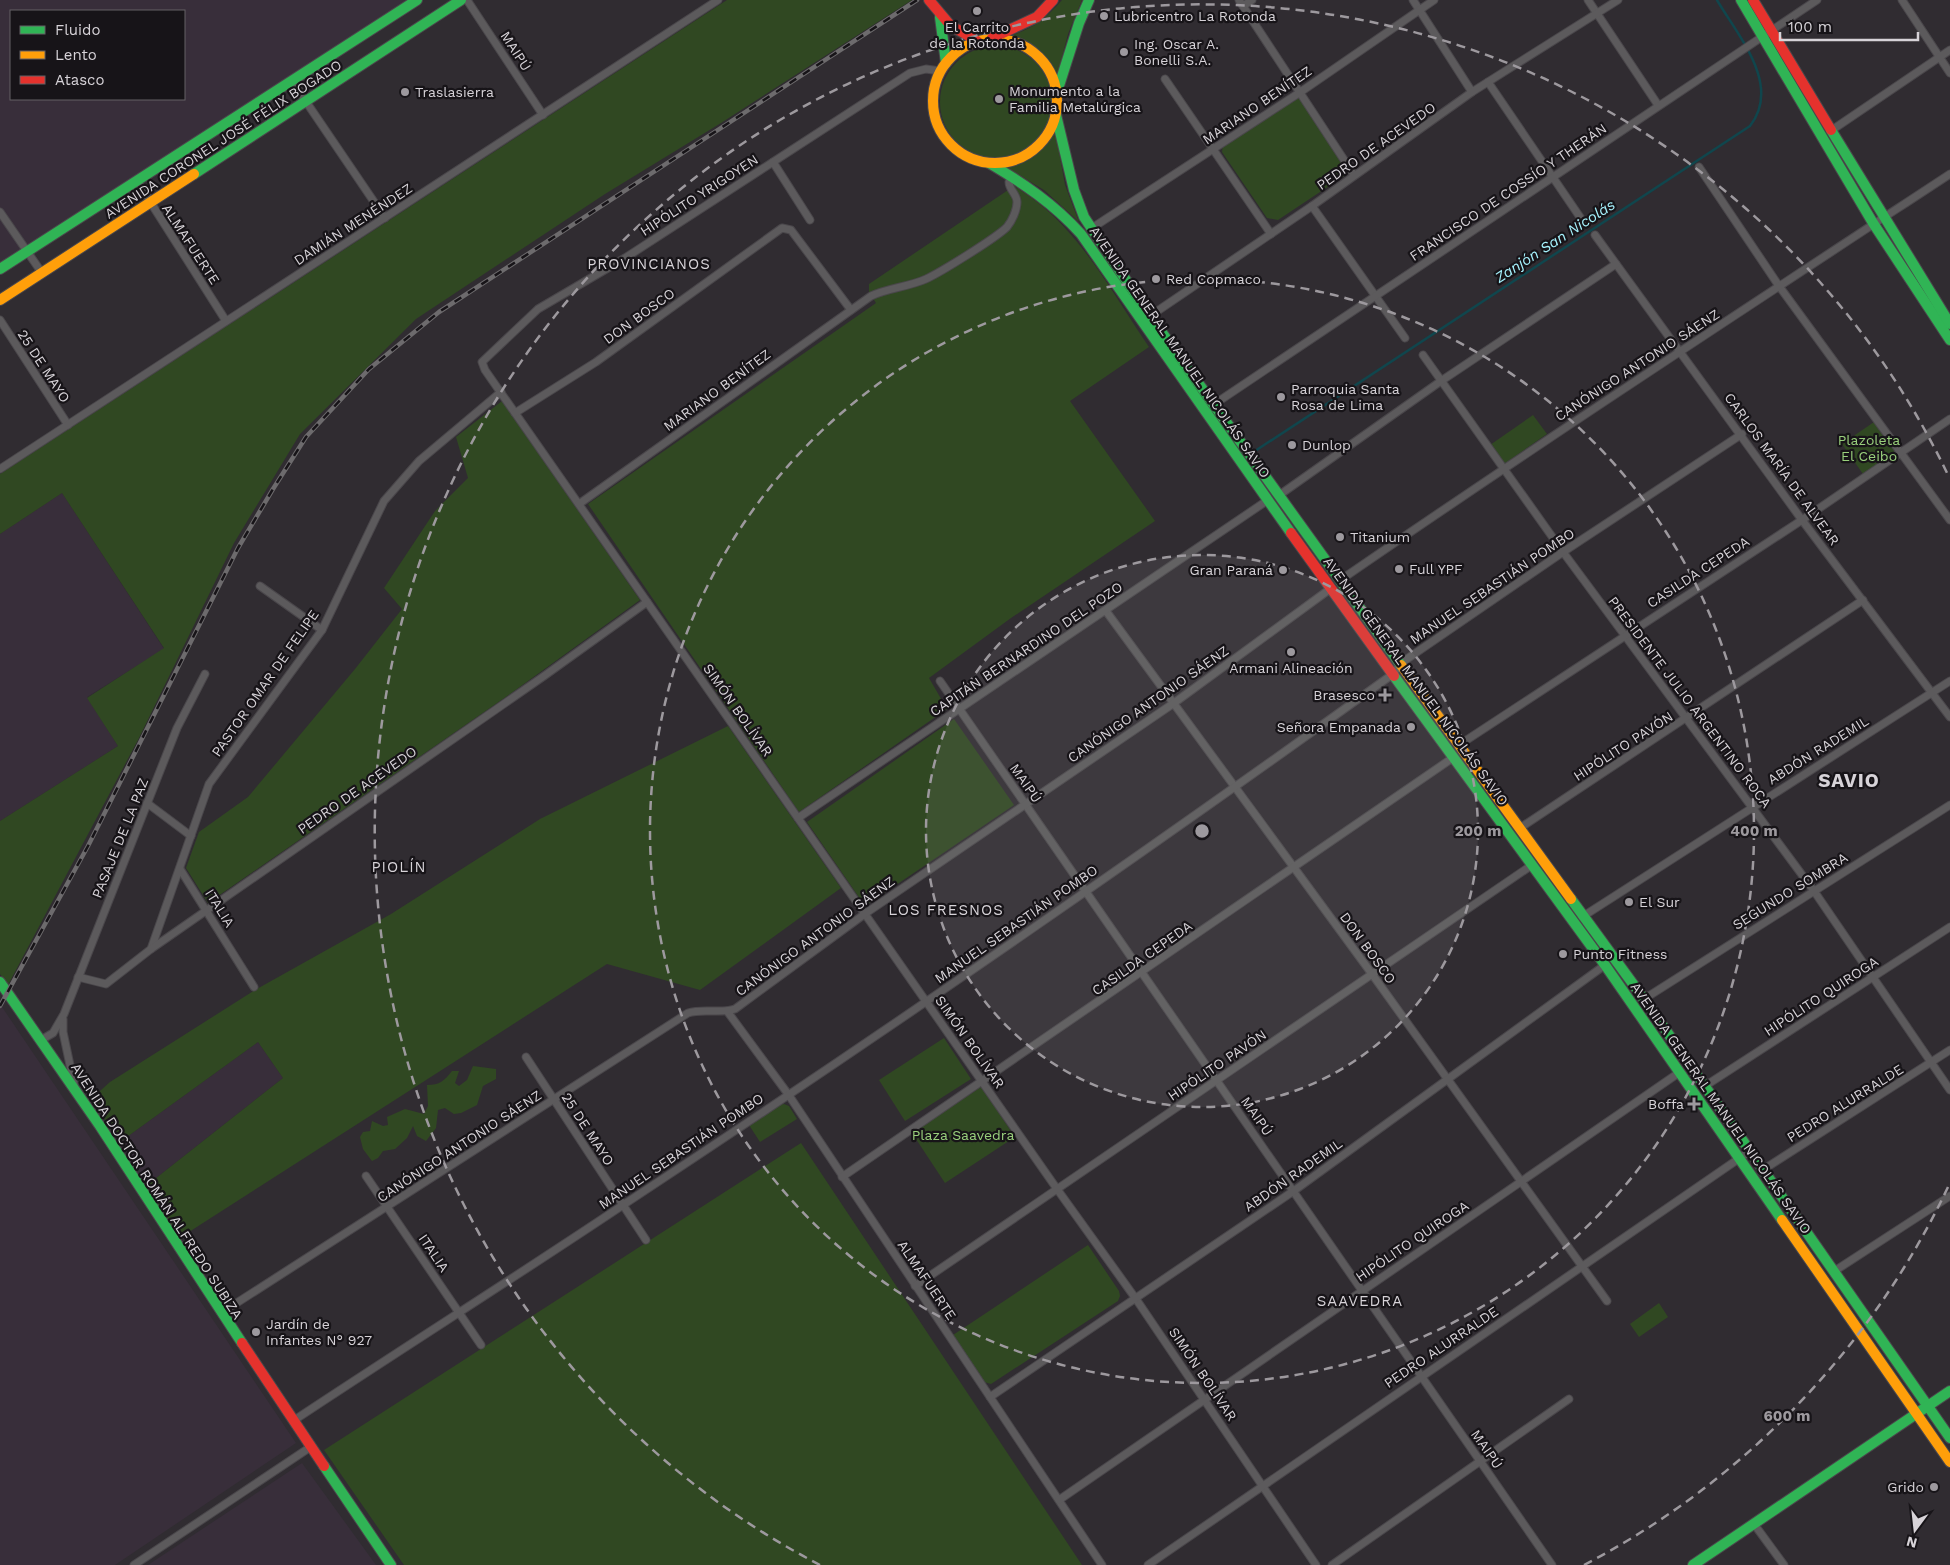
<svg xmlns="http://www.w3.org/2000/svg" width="1950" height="1565" viewBox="0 0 1950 1565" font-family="'Work Sans',sans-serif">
<rect width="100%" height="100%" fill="#302c31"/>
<!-- built -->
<g fill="#382e3a" fill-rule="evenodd">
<path d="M 0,0 L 417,0 L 0,269 ZM 11,11 L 184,11 L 184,99 L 11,99 Z"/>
<path d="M 62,493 L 164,649 L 87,697 L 118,746 L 0,821 L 0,534 Z"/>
<path d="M 0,1004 L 296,1443 L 115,1565 L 0,1565 Z"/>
<path d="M 258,1042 L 283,1078 L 146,1186 L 120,1142 Z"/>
<path d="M 302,1463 L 376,1565 L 148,1565 Z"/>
</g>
<!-- green -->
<g fill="#304822">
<path d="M 727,0 L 912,0 L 721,123 L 605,194 L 416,319 L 300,434 L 234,543 L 139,738 L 8,985 L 0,974 L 0,821 L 118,746 L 87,698 L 164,648 L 62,493 L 0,534 L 0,474 Z"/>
<path d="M 1062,0 L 1082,0 L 1068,34 L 1058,73 L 1030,46 L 1005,37 C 1030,31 1046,19 1062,0 Z"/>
<circle cx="996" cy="102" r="56"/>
<path d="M 1297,97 L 1300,99 L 1346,168 L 1344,176 L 1278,220 L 1267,218 L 1222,152 L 1223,144 Z"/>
<path d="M 1055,129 L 1065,185 L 1079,222 L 1044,190 L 1007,168 C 1028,159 1042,148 1055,129 Z"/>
<path d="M 1014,186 C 1076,222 1110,290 1149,347 L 1070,401 L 1155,521 L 1011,618 L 929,678 L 947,709 L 799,812 L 588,504 L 876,303 L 869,292 L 869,284 Z"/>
<path d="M 502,401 L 640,600 L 503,699 L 208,903 L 186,868 L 199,832 L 248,797 L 355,669 L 402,609 L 384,588 L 435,511 L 468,478 L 456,437 Z"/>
<path d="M 1533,415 L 1547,434 L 1504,464 L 1490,445 Z"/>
<path d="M 1874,422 L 1895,452 L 1863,474 L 1842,444 Z"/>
<path d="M 954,719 L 1014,805 L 865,906 L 807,822 Z"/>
<path d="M 728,726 L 841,888 L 700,990 L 607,964 L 178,1239 L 146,1186 L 283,1078 L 258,1042 L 120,1142 L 91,1099 L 110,1082 L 255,990 L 391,914 L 540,819 Z"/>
<path d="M 944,1038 L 971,1079 L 905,1121 L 879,1080 Z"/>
<path d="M 473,1066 L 496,1069 L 496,1079 L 483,1086 L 477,1105 L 461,1113 L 454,1114 L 445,1108 L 438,1110 L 436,1128 L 426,1141 L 417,1136 L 413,1126 L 407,1138 L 395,1149 L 383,1151 L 378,1158 L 372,1161 L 363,1149 L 360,1137 L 363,1132 L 370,1131 L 372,1121 L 383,1126 L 388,1125 L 387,1117 L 405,1109 L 424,1114 L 428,1106 L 427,1085 C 440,1085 444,1081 452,1071 L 459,1071 L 455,1083 L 459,1086 L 467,1080 Z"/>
<path d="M 981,1087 L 1015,1137 L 945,1183 L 912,1133 Z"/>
<path d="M 784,1104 L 789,1106 L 797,1119 L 760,1142 L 749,1125 L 778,1105 Z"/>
<path d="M 801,1143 L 1082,1565 L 404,1565 L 324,1450 Z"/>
<path d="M 1088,1245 L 1119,1291 L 1120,1296 L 1118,1301 L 991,1384 L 984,1382 L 953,1335 Z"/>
<path d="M 1659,1303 L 1668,1317 L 1639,1337 L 1630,1324 Z"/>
</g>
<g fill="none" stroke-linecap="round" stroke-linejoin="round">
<!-- stream -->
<path stroke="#10464d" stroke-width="2.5" d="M 1255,451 L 1750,126 C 1782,85 1738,36 1717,0"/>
<!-- street casing -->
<g stroke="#4a474b" stroke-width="9">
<g id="street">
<path d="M 467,0 L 543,115"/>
<path d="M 1239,0 L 1354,175"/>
<path d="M 1413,0 L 1472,92"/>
<path d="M 1588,0 L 1658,105"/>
<path d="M 1902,0 L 1950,73"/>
<path d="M 1243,6 L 1252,0"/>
<path d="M 940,71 L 926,69 L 910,73 L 625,258 L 538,309 L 482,362 L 485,370 L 1057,1189 L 1136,1299 L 1316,1565"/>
<path d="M 1165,79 L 1271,234"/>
<path d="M 292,81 L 385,218"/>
<path d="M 1488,82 L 1584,223"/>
<path d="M 1832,130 L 1950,50"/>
<path d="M 773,162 L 810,220"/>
<path d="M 1699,167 L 1779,286 L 1950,520"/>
<path d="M 137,181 L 226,321"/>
<path d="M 1312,206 L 1405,338"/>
<path d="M 0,212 L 42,273"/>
<path d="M 1092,228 L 1299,93 L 1434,0"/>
<path d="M 1595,235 L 1802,520 L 1950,717"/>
<path d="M 1150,316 L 1312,206 L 1472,92 L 1618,0"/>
<path d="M 0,320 L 68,425"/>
<path d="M 1423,355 L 1563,552 L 1814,891 L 1950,1090"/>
<path d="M 1213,405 L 1817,0"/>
<path d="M 515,413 L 596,362 L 782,228 L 791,230 L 851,310"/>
<path d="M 0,469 L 718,0"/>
<path d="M 1278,496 L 1441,381 L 1616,264"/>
<path d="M 579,504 L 871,296 C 888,288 908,287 926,279 C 941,272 996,238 1007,227 C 1012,221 1017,210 1017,202 C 1017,194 1009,190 1009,182 L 1013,177"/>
<path d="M 1339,581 C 1541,442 1746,308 1950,174"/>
<path d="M 260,586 L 322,630"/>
<path d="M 1106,611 L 1372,974 L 1607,1301"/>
<path d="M 940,681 L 1552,1565"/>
<path d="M 1459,745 L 1802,520 L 1950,419"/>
<path d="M 147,803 L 191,836"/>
<path d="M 798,818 L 1268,500"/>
<path d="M 1520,828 L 1863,600"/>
<path d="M 180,869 L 254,987"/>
<path d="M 1582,917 L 1950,681"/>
<path d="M 151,949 L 209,784 L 322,630 L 384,501 L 419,461 L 501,392"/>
<path d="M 78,977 L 106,984 L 151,949 L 544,676 L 647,602"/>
<path d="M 1644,999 L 1950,805"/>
<path d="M 727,1011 L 788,1094 L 1102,1565"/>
<path d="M 63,1019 L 63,1032 L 74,1084"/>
<path d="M 41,1040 L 53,1033 L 64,1014 L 177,728 L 205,674"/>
<path d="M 526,1057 L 646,1240"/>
<path d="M 1705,1086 L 1950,927"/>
<path d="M 1761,1171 L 1950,1050"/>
<path d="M 366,1176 L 481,1345"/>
<path d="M 842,1177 L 1454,757"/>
<path d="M 1833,1272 L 1950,1196"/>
<path d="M 915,1286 L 1532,865"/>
<path d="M 221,1313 L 688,1013 C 703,1008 720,1014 735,1009 L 866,913 L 1174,703 L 1330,589"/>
<path d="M 990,1397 L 1295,1190 L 1605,965"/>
<path d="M 293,1421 C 403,1348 514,1278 623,1205 C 883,1034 1140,856 1393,674 L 1401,663 L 1563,552 L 1742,434"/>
<path d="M 1059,1500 L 1680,1072"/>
<path d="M 1754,1524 L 1784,1565"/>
<path d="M 134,1565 L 309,1448"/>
<path d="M 1148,1565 L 1750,1151"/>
<path d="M 1332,1565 L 1569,1399"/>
</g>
</g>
<!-- fast casing -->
<g stroke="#4a474b" stroke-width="12">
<g id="fast">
<path d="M 1741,0 L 1873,223 L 1950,340"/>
<path d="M 940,17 L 946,63"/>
<path d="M 1057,92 L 1079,23 L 1089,0"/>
<path d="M 1056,115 L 1074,190 L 1084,217 L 1150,316 L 1401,665"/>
<path d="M 1831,130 L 1950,324"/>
<path d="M 989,163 C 1023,183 1054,204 1081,234 L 1291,533"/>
<path d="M 194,174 L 461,0"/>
<path d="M 0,269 L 417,0"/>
<path d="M 1394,676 L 1605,965 L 1782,1220"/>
<path d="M 1571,899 L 1644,999 L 1950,1438"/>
<path d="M 0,982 L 100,1126 L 242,1343"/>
<path d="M 324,1466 L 391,1565"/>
<path d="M 1693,1565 L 1950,1391"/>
</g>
</g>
<!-- slow casing -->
<g stroke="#4a474b" stroke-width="12">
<g id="slow">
<circle cx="995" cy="101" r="62"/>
<path d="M 0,300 L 194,174"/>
<path d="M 1401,665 L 1571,899"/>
<path d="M 1782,1220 L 1950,1462"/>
</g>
</g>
<!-- jam casing -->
<g stroke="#4a474b" stroke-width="12">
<g id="jam">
<path d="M 929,0 L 950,25 L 977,41"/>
<path d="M 1753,0 L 1831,130"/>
<path d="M 992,38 L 1037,17 L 1053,0"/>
<path d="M 1291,533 L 1394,676"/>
<path d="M 242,1343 L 324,1466"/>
</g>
</g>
<!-- street -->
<use href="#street" stroke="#5c5a5c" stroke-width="7"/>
<!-- fast -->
<use href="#fast" stroke="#30b455" stroke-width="10"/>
<!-- slow -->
<use href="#slow" stroke="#ff9f0a" stroke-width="10"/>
<!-- jam -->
<use href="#jam" stroke="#e5322d" stroke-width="10"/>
<!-- rail casing -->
<g stroke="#6d6b6d" stroke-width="4.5">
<path id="rail" d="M 0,1006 L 88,846 L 238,548 L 273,489 L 306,437 L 369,369 L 439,312 L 917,0"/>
</g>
<!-- rail -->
<use href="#rail" stroke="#171418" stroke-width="2.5" stroke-dasharray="8" stroke-linecap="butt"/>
</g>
<!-- distance rings -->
<circle cx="1202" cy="831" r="276" fill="#9d999e" fill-opacity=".12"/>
<g fill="none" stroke="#9d999e" stroke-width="2.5" stroke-dasharray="9 6">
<circle cx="1202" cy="831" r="276"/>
<circle cx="1202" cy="831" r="552"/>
<path d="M1948 1187A827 827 0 0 1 1584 1565M820 1565A827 827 0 1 1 1948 475"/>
</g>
<!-- markers -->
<g fill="#9d999e" stroke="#171418" stroke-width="2">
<circle cx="977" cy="11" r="5"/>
<circle cx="1104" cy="16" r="5"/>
<circle cx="1124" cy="52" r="5"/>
<circle cx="405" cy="92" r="5"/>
<circle cx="999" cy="99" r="5"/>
<circle cx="1156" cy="279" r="5"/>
<circle cx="1281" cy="397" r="5"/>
<circle cx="1292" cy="445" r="5"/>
<circle cx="1340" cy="537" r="5"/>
<circle cx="1399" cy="569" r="5"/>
<circle cx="1283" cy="570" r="5"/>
<circle cx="1291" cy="652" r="5"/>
<path d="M1382.5 687.5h5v5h5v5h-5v5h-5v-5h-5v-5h5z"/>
<circle cx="1411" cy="727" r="5"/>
<circle cx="1629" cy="902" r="5"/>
<circle cx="1563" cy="954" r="5"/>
<path d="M1691.5 1096.5h5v5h5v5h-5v5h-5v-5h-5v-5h5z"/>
<circle cx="256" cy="1332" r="5"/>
<circle cx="1934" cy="1487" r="5"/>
</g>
<g text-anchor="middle" stroke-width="4.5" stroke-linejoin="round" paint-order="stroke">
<!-- poi labels -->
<g font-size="14" fill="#d7d3d8" stroke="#171418" text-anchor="start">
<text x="1114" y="21">Lubricentro La Rotonda</text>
<text x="977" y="32" text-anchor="middle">El Carrito<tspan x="977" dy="16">de la Rotonda</tspan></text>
<text x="1134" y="49">Ing. Oscar A.<tspan x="1134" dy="16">Bonelli S.A.</tspan></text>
<text x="1009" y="96">Monumento a la<tspan x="1009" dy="16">Familia Metalúrgica</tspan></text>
<text x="415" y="97">Traslasierra</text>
<text x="1166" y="284">Red Copmaco</text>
<text x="1291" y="394">Parroquia Santa<tspan x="1291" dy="16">Rosa de Lima</tspan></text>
<text x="1302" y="450">Dunlop</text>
<text x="1350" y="542">Titanium</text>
<text x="1409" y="574">Full YPF</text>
<text x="1273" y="575" text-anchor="end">Gran Paraná</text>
<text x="1291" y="673" text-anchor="middle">Armani Alineación</text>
<text x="1375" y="700" text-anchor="end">Brasesco</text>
<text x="1401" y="732" text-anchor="end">Señora Empanada</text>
<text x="1639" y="907">El Sur</text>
<text x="1573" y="959">Punto Fitness</text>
<text x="1684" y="1109" text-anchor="end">Boffa</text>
<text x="266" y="1329">Jardín de<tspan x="266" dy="16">Infantes N° 927</tspan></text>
<text x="1924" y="1492" text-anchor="end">Grido</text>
</g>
<!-- street labels -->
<g font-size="14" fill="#d7d3d8" stroke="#171418">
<text transform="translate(516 51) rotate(57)" y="5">MAIPÚ</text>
<text transform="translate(1257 105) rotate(-34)" y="5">MARIANO BENÍTEZ</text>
<text transform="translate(223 139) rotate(-33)" y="5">AVENIDA CORONEL JOSÉ FÉLIX BOGADO</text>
<text transform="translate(1376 146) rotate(-35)" y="5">PEDRO DE ACEVEDO</text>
<text transform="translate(1508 192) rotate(-34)" y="5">FRANCISCO DE COSSÍO Y THERÁN</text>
<text transform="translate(699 195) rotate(-33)" y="5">HIPÓLITO YRIGOYEN</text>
<text transform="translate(353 224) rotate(-33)" y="5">DAMIÁN MENÉNDEZ</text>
<text transform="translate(191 244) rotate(57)" y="5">ALMAFUERTE</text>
<text transform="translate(639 316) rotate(-36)" y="5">DON BOSCO</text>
<text transform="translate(1180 352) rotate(55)" y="5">AVENIDA GENERAL MANUEL NICOLÁS SAVIO</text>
<text transform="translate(1637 365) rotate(-33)" y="5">CANÓNIGO ANTONIO SÁENZ</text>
<text transform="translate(44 366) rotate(57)" y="5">25 DE MAYO</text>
<text transform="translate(717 390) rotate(-36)" y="5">MARIANO BENÍTEZ</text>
<text transform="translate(1782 469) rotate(54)" y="5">CARLOS MARÍA DE ALVEAR</text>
<text transform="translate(1698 572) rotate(-33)" y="5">CASILDA CEPEDA</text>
<text transform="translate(1492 586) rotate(-34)" y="5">MANUEL SEBASTIÁN POMBO</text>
<text transform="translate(1026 649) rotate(-34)" y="5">CAPITÁN BERNARDINO DEL POZO</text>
<text transform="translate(1416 681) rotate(54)" y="5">AVENIDA GENERAL MANUEL NICOLÁS SAVIO</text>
<text transform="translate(265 683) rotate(-55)" y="5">PASTOR OMAR DE FELIPE</text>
<text transform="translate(1690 702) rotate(53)" y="5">PRESIDENTE JULIO ARGENTINO ROCA</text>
<text transform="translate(1148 704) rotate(-35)" y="5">CANÓNIGO ANTONIO SÁENZ</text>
<text transform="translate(738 710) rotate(55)" y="5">SIMÓN BOLÍVAR</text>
<text transform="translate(1623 746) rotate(-33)" y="5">HIPÓLITO PAVÓN</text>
<text transform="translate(1818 750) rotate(-32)" y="5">ABDÓN RADEMIL</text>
<text transform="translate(1026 783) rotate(55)" y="5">MAIPÚ</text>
<text transform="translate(357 790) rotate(-35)" y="5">PEDRO DE ACEVEDO</text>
<text transform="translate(120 838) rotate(-68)" y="5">PASAJE DE LA PAZ</text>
<text transform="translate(1790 891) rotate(-32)" y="5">SEGUNDO SOMBRA</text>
<text transform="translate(220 908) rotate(58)" y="5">ITALIA</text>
<text transform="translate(1016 924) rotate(-35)" y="5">MANUEL SEBASTIÁN POMBO</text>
<text transform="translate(815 936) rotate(-36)" y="5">CANÓNIGO ANTONIO SÁENZ</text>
<text transform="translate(1368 948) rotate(54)" y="5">DON BOSCO</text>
<text transform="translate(1142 958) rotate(-35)" y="5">CASILDA CEPEDA</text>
<text transform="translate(1821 996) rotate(-33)" y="5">HIPÓLITO QUIROGA</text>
<text transform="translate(970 1042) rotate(55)" y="5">SIMÓN BOLÍVAR</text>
<text transform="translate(1217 1065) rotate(-34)" y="5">HIPÓLITO PAVÓN</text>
<text transform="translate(1845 1103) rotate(-32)" y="5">PEDRO ALURRALDE</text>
<text transform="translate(1721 1108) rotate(55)" y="5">AVENIDA GENERAL MANUEL NICOLÁS SAVIO</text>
<text transform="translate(1257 1116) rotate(55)" y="5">MAIPÚ</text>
<text transform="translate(588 1129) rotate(57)" y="5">25 DE MAYO</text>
<text transform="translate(459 1146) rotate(-33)" y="5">CANÓNIGO ANTONIO SÁENZ</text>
<text transform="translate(681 1151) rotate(-34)" y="5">MANUEL SEBASTIÁN POMBO</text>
<text transform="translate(1293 1175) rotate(-35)" y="5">ABDÓN RADEMIL</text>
<text transform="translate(157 1191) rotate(57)" y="5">AVENIDA DOCTOR ROMÁN ALFREDO SUBIZA</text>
<text transform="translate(1412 1241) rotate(-34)" y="5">HIPÓLITO QUIROGA</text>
<text transform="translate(434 1253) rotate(56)" y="5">ITALIA</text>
<text transform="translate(927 1280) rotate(56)" y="5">ALMAFUERTE</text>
<text transform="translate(1441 1347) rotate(-34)" y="5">PEDRO ALURRALDE</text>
<text transform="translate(1203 1374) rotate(56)" y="5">SIMÓN BOLÍVAR</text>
<text transform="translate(1487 1449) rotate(55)" y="5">MAIPÚ</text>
</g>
<!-- park labels -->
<g font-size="14" fill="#99d07c" stroke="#171418">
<text x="1869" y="445">Plazoleta<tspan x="1869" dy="16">El Ceibo</tspan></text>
<text x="963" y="1140">Plaza Saavedra</text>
</g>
<!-- water labels -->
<g font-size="15" font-style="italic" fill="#a6f2fd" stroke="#171418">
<text transform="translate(1555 241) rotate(-33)" y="5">Zanjón San Nicolás</text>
</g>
<!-- neighbourhood labels -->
<g font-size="15" letter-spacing="1" fill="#d7d3d8" stroke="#171418">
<text x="649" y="269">PROVINCIANOS</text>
<text x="399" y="872">PIOLÍN</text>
<text x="946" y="915">LOS FRESNOS</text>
<text x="1360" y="1306">SAAVEDRA</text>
</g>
<!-- district labels -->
<g font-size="19" font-weight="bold" letter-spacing="1" fill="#d7d3d8" stroke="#171418">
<text x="1849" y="787">SAVIO</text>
</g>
</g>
<circle cx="1202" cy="831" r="8" fill="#9d999e" stroke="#171418" stroke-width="2.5"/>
<g font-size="15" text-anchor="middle" font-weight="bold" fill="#9d999e" stroke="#171418" stroke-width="4.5" stroke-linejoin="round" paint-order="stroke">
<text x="1478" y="836">200 m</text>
<text x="1754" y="836">400 m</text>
<text x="1787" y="1421">600 m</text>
</g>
<!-- legend -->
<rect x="10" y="10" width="175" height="90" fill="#171418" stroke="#646065"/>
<rect x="20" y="26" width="25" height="8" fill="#30b455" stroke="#646065"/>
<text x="55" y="35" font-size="15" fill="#d7d3d8">Fluido</text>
<rect x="20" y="51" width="25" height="8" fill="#ff9f0a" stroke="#646065"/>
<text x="55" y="60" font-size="15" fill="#d7d3d8">Lento</text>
<rect x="20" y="76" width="25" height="8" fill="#e5322d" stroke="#646065"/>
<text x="55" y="85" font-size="15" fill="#d7d3d8">Atasco</text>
<!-- north arrow -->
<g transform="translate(1915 1530) rotate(195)" stroke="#171418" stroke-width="4" paint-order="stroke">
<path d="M0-4L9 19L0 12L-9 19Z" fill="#d7d3d8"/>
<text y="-8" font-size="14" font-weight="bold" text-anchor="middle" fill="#d7d3d8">N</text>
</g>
<!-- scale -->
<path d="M1780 32v8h138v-8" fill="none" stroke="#d7d3d8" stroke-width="2.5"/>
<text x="1788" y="32" font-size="15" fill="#d7d3d8" stroke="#171418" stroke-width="4" paint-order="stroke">100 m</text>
</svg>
